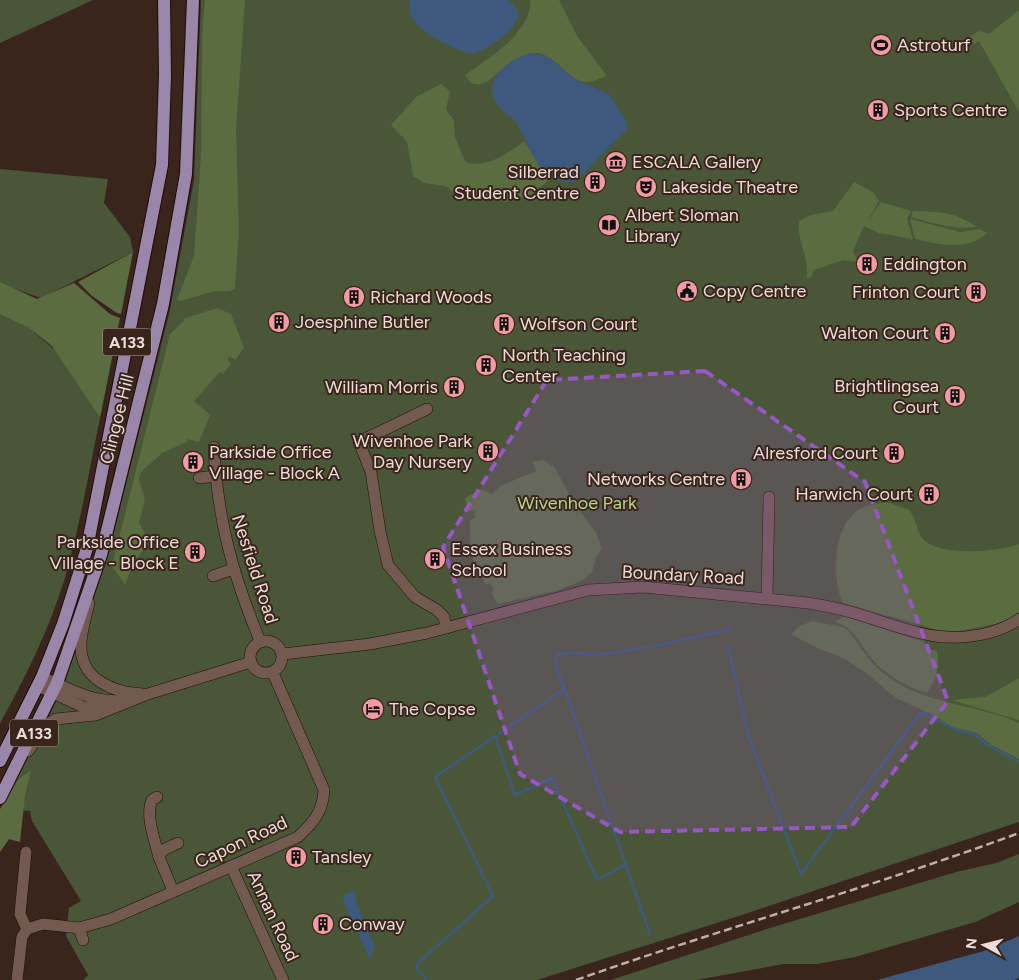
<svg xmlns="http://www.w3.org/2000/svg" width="1019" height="980" viewBox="0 0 1019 980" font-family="Figtree,sans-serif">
<rect width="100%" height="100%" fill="#3a251c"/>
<!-- green -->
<g fill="#4a5638">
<path d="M 0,0 L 93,0 L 0,43 Z"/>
<path d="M 201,0 L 1019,0 L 1019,822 L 745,914 L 537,980 L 83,980 L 88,975 L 66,936 L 69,908 L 81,901 L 32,821 L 30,811 L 2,809 L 62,690 L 108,556 L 170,310 L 194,180 Z"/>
<path d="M 0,169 L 108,179 L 104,203 L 130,237 L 133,252 L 41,298 L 12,288 L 8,317 L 29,328 L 55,350 L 100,418 C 89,471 80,525 65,578 C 49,629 26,677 0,723 Z"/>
<path d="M 1019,854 L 1019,902 L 975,922 L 855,957 L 817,964 L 784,964 L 696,980 L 611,980 L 770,928 L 956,872 L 996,863 Z"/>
</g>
<!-- forest -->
<g fill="#5a6c40">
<path d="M 205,0 L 245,0 L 236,130 L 239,232 L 235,288 L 230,291 L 215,291 L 180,301 L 177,300 L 194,256 L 201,155 L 202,37 Z"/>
<path d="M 530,0 L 559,0 L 577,36 L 607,76 C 600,78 591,83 585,82 C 566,80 552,48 531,54 C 523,56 510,62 504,67 C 495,75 484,89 471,83 L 465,75 C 488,59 533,31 530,0 Z"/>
<path d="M 1019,10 L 1019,112 L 979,41 L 974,44 L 969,37 L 979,31 L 989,34 Z"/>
<path d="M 441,84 L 450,91 L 446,110 L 454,120 L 455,137 L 464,159 L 468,163 C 489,167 509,153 524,141 L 546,173 L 552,177 L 533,194 L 506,202 L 484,196 L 454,193 L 446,186 L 424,183 L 413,176 L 407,142 L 391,125 L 416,97 Z"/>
<path d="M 854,182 L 873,192 L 879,201 L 867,222 L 881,202 L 911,211 L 907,219 L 913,239 L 879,233 L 864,226 L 853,251 L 858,262 L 843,260 L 814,270 L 811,277 L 806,279 C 811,260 796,241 799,221 L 811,215 L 833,211 Z"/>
<path d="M 913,211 C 941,212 953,211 977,227 C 954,230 933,223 911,217 Z"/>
<path d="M 910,219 L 960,232 L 980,229 L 987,233 C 968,252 938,244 915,239 Z"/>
<path d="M 133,252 L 121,314 L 117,313 L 92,296 L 78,282 Z"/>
<path d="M 0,282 L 37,299 L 74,283 L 110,314 L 120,318 L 100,418 L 52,346 L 29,328 L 0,314 Z"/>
<path d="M 217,308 L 231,314 L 244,348 L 235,360 L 230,356 L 227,360 L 231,364 L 223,374 L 220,372 L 194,401 L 210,415 L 199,442 L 188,439 L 187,442 L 162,453 L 141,472 L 139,479 L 145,499 L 139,523 L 150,542 L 133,563 L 125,585 L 112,566 L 170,334 L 184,321 L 183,319 Z"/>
<path d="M 543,460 L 555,468 L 575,505 L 596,532 L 602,549 L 596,557 L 592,572 L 581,581 L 559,590 L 498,604 L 491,592 L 494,589 L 490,583 L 486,585 C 471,561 470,548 470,520 L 475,518 L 474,511 L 469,511 L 465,498 L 481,489 L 492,494 L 500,486 L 536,471 L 533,462 Z"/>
<path d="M 887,502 L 909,510 C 916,517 916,530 922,538 C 937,557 999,552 1019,544 L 1019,612 L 1006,622 L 949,633 L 843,603 C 831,578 833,528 857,511 C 866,505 876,504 887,502 Z"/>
<path d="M 844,616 L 924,642 L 925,648 L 937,651 C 940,669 936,679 927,693 C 907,686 888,677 874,661 C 860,646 856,627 834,622 Z"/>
<path d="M 812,621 L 843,627 L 848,630 C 859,644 868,661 882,672 C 920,705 975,703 1019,723 L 1019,759 L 990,744 L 977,733 L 952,727 L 935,716 L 896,698 L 866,673 L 843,658 L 815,647 L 791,634 L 800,626 Z"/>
<path d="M 1019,678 L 1019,720 L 951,700 L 985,697 Z"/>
<path d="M 31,770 L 25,796 L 20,842 L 9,839 L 0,852 L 0,809 L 19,779 Z"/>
</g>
<!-- water -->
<g fill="#3d597e">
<path d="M 409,0 L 508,0 C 512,4 517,7 518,13 C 520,29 485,51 472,54 C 455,50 419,33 411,16 C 409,12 409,5 409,0 Z"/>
<path d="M 532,53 L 548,57 L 575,79 L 609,94 L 627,123 L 627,129 L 621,135 L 575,182 C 537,185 531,145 515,121 C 511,115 505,114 501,109 C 477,84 506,59 532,53 Z"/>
<path d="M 354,890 L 357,904 L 374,945 L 370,960 L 343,900 L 344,895 Z"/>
<path d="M 1019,936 L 1019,978 L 1014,980 L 877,980 L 984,951 Z"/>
</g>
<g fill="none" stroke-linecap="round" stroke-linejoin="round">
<!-- stream -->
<g stroke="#3d597e" stroke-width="2.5">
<path d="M 728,646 L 748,735 L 801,874 L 921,712 L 956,730 L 974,734 L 986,744 L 1019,762"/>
<path d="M 496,736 L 564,689"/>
<path d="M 650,934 L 555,662 L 556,656 C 573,648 583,657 601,654 C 645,649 688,639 731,629"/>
<path d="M 427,980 L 417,969 L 418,963 L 493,896 L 435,777 L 495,736 L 515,795 L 552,778 L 597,880 L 626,864"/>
</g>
<!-- minor casing -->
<g stroke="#210d06" stroke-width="12">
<g id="minor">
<path d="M 427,409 L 359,442 L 371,472 L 380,531 L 388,565 L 415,597 L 437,610 L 444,617 L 446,628"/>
<path d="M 214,447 C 217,518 233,576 260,641"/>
<path d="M 199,478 L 215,476"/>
<path d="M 213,576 L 233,569"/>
<path d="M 767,598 L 769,497"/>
<path d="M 89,603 C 86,617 81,631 81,645 C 80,679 113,693 143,694"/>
<circle cx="266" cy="657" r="16"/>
<path d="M 283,654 L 370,644 L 427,633 L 588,590 L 643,587 L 808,603 C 827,606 846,610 864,616 C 909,630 940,645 988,633 C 998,630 1010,626 1019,619"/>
<path d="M 42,677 C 71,689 93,704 125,700"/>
<path d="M 38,686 L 83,707 L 104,708"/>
<path d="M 28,751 L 46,725 L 56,719 L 96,715 L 148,694 L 251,662"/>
<path d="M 157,797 L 152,800 C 145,815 155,841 159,857"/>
<path d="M 26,852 L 20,914 L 27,929"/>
<path d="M 231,866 L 283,980"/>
<path d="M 173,891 L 159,857 L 163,850 L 178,843"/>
<path d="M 79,928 L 83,940"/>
<path d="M 27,929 L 43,924 L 79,928 L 111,919 L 298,837 C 314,822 323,811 324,790 L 273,673"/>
<path d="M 17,980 L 22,937 L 27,929"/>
</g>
</g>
<!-- major casing -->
<g stroke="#210d06" stroke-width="14">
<g id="major">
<path d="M 0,761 L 42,677 L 63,624 L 87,548 L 162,165 L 165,75 L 164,0"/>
<path d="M 0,798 L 57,683 L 101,555 L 163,304 L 186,174 L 193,0"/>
</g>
</g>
<!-- minor -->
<use href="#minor" stroke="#735a50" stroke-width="11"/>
<!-- major -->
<use href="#major" stroke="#9986a9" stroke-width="12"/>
<!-- rail -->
<path stroke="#c0afa9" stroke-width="2.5" stroke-dasharray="8 4" stroke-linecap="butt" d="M 576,980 C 723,928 873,887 1019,833"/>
</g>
<!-- marked area -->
<path fill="#9758c5" fill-opacity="0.2" stroke="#9758c5" stroke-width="4" stroke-dasharray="10 6" stroke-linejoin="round" d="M 705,371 L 865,482 L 948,701 L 851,827 L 620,832 L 520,774 L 443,547 L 547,380 Z"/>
<!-- icons -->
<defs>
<g id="stadium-disc" transform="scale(1.125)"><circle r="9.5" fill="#f49aa3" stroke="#3a251c"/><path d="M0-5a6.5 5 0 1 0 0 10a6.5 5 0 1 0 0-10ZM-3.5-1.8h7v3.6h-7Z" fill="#111"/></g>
<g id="building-disc" transform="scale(1.125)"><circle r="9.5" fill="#f49aa3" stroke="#3a251c"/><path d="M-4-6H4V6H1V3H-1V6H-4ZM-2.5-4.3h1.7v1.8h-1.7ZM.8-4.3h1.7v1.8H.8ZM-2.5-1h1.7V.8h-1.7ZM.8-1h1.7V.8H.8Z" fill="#111"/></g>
<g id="museum-disc" transform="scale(1.125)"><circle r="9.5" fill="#f49aa3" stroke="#3a251c"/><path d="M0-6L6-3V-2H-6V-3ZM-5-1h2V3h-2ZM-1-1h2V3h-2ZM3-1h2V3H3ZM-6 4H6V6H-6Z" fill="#111"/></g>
<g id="theatre-disc" transform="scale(1.125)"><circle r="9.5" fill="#f49aa3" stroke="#3a251c"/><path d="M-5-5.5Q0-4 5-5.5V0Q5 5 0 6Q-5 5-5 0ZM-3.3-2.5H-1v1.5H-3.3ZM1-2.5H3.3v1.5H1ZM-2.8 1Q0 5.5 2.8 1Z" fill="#111"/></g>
<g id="library-disc" transform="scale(1.125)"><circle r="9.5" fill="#f49aa3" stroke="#3a251c"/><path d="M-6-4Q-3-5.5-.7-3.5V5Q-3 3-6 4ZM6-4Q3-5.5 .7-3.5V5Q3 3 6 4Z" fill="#111"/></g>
<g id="civic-disc" transform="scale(1.125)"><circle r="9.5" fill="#f49aa3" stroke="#3a251c"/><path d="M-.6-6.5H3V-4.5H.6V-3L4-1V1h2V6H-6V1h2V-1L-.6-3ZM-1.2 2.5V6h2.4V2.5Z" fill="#111"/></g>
<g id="hotel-disc" transform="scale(1.125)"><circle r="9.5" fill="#f49aa3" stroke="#3a251c"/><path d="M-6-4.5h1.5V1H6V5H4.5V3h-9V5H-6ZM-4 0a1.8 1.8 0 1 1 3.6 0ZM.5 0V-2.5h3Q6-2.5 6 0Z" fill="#111"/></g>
</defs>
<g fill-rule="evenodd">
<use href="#stadium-disc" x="881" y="45"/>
<use href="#building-disc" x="878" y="110"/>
<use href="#museum-disc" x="616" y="162"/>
<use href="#building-disc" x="595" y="182"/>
<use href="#theatre-disc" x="646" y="187"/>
<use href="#library-disc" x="609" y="225"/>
<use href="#building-disc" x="867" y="264"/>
<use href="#civic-disc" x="687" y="291"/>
<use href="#building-disc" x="976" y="292"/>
<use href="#building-disc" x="354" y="297"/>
<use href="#building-disc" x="279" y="322"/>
<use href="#building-disc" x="504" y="324"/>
<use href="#building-disc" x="945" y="333"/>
<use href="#building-disc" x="486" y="365"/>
<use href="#building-disc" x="454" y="387"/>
<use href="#building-disc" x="955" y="396"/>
<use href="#building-disc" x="488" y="451"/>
<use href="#building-disc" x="894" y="453"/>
<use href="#building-disc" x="193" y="462"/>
<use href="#building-disc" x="741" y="479"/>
<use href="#building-disc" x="929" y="494"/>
<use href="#building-disc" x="195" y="552"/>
<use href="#building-disc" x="435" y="559"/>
<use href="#hotel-disc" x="373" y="709"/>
<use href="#building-disc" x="296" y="857"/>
<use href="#building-disc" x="323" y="924"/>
</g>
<g text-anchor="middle" stroke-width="4" stroke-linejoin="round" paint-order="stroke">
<!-- shield labels -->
<g fill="#3a251c" stroke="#b6a59e" stroke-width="1">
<rect x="103" y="328.5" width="48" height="27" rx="4"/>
<rect x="10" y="719.5" width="48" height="27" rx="4"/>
</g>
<g font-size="16" font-weight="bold" fill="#ebdcd6">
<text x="127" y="348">A133</text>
<text x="34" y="739">A133</text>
</g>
<!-- poi labels -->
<g font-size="18" fill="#ebdcd6" stroke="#3a251c" text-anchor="start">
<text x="897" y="51">Astroturf</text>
<text x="894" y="116">Sports Centre</text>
<text x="632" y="168">ESCALA Gallery</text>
<text x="579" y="178" text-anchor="end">Silberrad<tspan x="579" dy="21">Student Centre</tspan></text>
<text x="662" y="193">Lakeside Theatre</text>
<text x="625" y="221">Albert Sloman<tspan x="625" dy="21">Library</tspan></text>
<text x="883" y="270">Eddington</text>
<text x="703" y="297">Copy Centre</text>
<text x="960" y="298" text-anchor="end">Frinton Court</text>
<text x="370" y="303">Richard Woods</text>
<text x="295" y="328">Joesphine Butler</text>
<text x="520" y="330">Wolfson Court</text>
<text x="929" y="339" text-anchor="end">Walton Court</text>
<text x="502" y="361">North Teaching<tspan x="502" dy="21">Center</tspan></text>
<text x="939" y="392" text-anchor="end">Brightlingsea<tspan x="939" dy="21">Court</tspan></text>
<text x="438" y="393" text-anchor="end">William Morris</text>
<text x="472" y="447" text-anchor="end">Wivenhoe Park<tspan x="472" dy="21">Day Nursery</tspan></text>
<text x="209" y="458">Parkside Office<tspan x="209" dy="21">Village - Block A</tspan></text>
<text x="878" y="459" text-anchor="end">Alresford Court</text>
<text x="725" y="485" text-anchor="end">Networks Centre</text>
<text x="913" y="500" text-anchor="end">Harwich Court</text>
<text x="179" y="548" text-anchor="end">Parkside Office<tspan x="179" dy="21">Village - Block E</tspan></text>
<text x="451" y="555">Essex Business<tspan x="451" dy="21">School</tspan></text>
<text x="389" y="715">The Copse</text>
<text x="312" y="863">Tansley</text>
<text x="339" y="930">Conway</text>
</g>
<!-- street labels -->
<g font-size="18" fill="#ebdcd6" stroke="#3a251c">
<text transform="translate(117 419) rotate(-76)" y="6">Clingoe Hill</text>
<text transform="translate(255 569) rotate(72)" y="6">Nesfield Road</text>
<text transform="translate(683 575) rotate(3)" y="6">Boundary Road</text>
<text transform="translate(241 842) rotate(-25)" y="6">Capon Road</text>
<text transform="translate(273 916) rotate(65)" y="6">Annan Road</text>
</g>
<!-- park labels -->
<g font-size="18" fill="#b7d48d" stroke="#3a251c">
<text x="577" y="509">Wivenhoe Park</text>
</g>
</g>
<!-- north arrow -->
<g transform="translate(984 945) rotate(277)" stroke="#3a251c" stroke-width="4" paint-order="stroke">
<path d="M0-4L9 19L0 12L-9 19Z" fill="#ebdcd6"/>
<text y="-8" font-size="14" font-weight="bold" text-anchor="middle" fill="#ebdcd6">N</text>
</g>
</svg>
